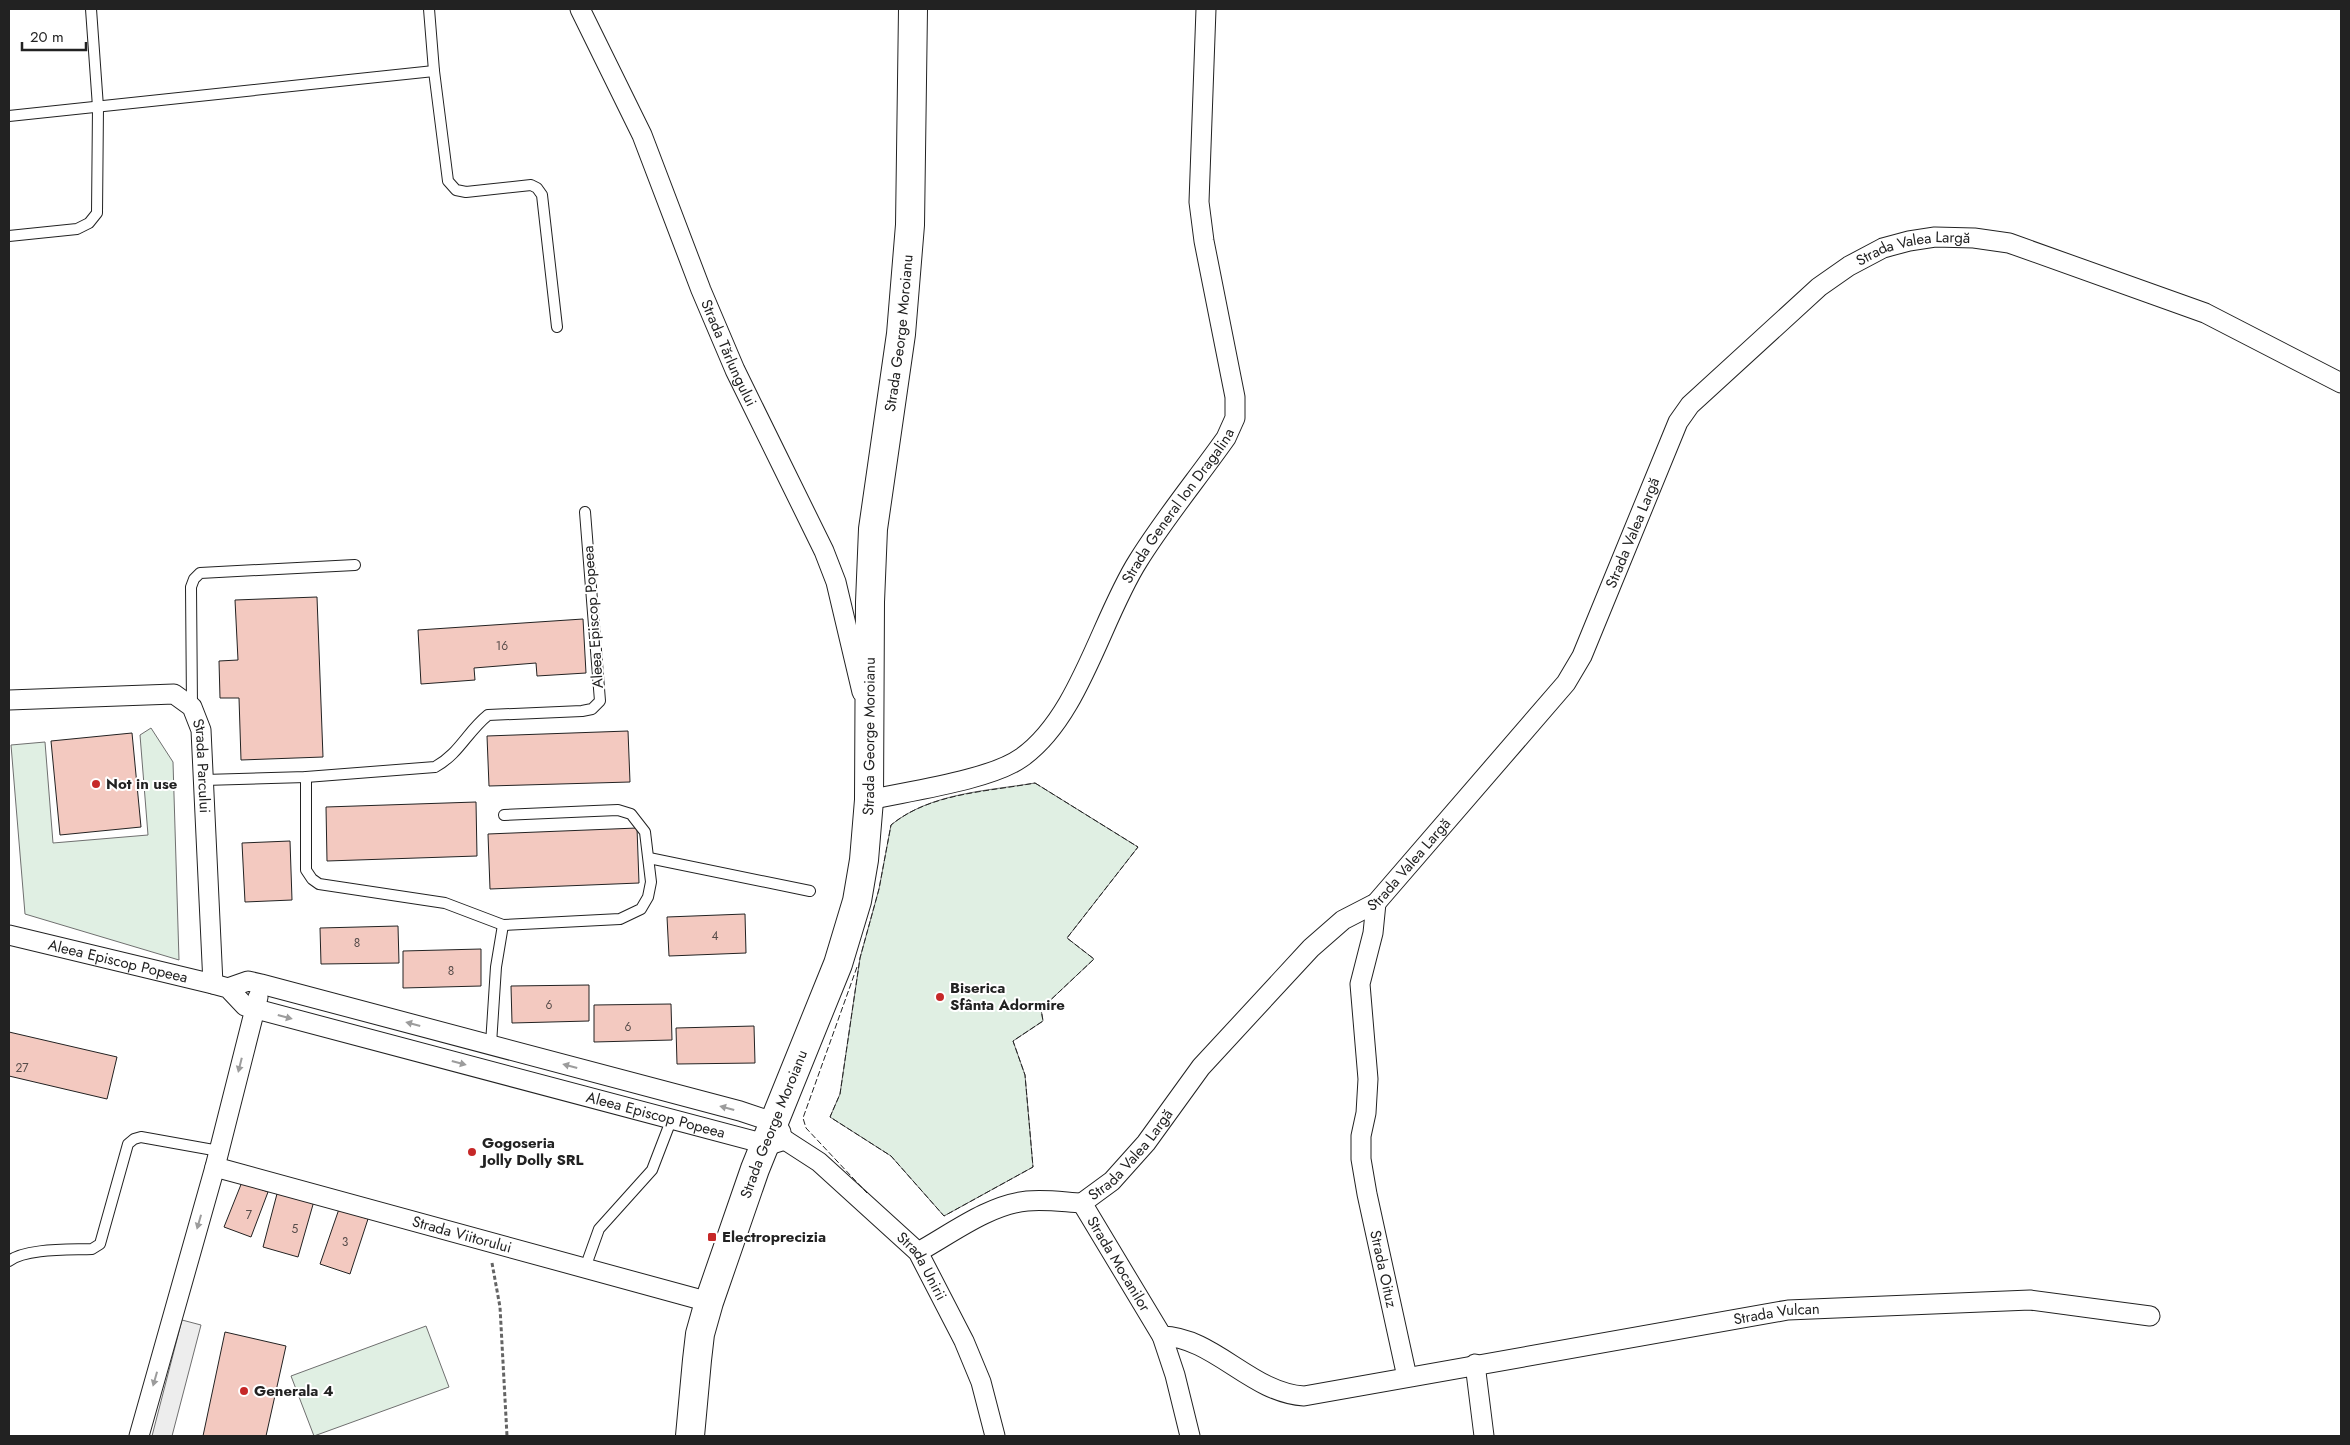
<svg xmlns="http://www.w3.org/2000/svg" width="2350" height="1445" viewBox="0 0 2350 1445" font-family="Jost,sans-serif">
<rect width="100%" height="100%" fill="#fff"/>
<!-- green -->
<g fill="#e0efe3" stroke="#6f6f6f">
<path d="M 151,728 L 173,762 L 179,960 L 25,914 L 11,745 L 45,742 L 53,843 L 148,835 L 140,735 Z"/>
<path d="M 1035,783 L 1138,847 L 1067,938 L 1094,959 L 1041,1009 L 1043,1021 L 1013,1041 L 1025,1075 L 1033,1167 L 944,1216 L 891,1156 L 830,1117 L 840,1094 L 860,958 L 879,889 L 891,825 C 930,793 986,791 1035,783 Z"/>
<path d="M 426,1326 L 449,1387 L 314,1436 L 291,1376 Z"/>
</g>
<!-- parking -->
<path fill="#ededed" stroke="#6f6f6f" d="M 182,1320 L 201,1325 L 172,1436 L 152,1436 Z"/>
<!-- building -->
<g fill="#f3c9c0" stroke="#222">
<path d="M 317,597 L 323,757 L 241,760 L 239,698 L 220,698 L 219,661 L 238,660 L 235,600 Z"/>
<path d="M 583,619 L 586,673 L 537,676 L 536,663 L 474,668 L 475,680 L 421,684 L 418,630 Z"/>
<path d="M 628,731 L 630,782 L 489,786 L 487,736 Z"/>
<path d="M 132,733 L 141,827 L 60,835 L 51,741 Z"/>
<path d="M 476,802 L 477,856 L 327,861 L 326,807 Z"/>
<path d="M 637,828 L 639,883 L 490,889 L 488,834 Z"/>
<path d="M 290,841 L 292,900 L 245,902 L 242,843 Z"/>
<path d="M 745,914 L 746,953 L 669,956 L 667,917 Z"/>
<path d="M 398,926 L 399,963 L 321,964 L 320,928 Z"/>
<path d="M 481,949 L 481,986 L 403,988 L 403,951 Z"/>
<path d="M 589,985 L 589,1021 L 512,1023 L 511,986 Z"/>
<path d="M 671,1004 L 672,1040 L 594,1042 L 594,1005 Z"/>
<path d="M 754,1026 L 755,1063 L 677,1064 L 676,1028 Z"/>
<path d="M 9,1032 L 117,1057 L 107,1099 L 9,1076 Z"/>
<path d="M 242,1182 L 268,1192 L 251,1237 L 224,1227 Z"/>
<path d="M 278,1190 L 314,1201 L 298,1257 L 263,1247 Z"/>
<path d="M 339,1209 L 368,1219 L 350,1274 L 320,1264 Z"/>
<path d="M 225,1332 L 286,1346 L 266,1436 L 203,1436 Z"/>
</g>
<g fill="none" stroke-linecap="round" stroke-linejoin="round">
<!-- lane casing -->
<g stroke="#222" stroke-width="12">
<g id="lane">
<path d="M 429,9 L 434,71 L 448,181 L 456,190 L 466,192 L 531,185 L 537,188 L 542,195 L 557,327"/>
<path d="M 9,116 L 434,71"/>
<path d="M 9,236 L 77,229 L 89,223 L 97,213 L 98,107 L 91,9"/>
<path d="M 192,707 L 191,587 L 194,579 L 200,573 L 355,565"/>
<path d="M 306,777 L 306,870 L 312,879 L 319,884 L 445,903 L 503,925 L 620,919 L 641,909 L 648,897 L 651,882 L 645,832 L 631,814 L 618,810 L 594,811 L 504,815"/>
<path d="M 204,780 L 306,777 L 435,767 C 459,754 467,732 488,715 L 582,711 L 592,709 L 600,701 L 585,512"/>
<path d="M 649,858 L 810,891"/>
<path d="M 491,1044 L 496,967 L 503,925"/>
<path d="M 9,1261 C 26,1248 70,1250 92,1249 L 100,1244 L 128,1144 L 134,1139 L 141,1137 L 219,1151"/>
<path d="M 585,1268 L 599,1229 L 652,1170 L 672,1118"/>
</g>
</g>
<!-- street casing -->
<g stroke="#222" stroke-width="21">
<g id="street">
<path id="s1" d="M 580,9 L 642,135 L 701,290 L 735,370 L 824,551 L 836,582 L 862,692"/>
<path id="s2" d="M 9,700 L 174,694 L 192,707 L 201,730 L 213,984"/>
<path id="s3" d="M 869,800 C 909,791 990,780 1021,758 C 1079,718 1101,619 1138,561 C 1164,519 1197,479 1226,438 L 1235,418 L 1235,397 L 1204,241 L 1199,202 L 1206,9"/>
<path id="s4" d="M 1376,903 L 1373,933 L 1360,984 L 1368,1079 L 1366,1113 L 1361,1136 L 1361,1159 L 1367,1194 L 1407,1377"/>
<path id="s5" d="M 9,935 L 213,984 L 228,988 L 245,1006 L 769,1145 L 785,1140"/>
<path d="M 228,988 L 248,981 L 261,984 L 740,1111 L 776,1123 L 781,1132"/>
<path id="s6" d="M 785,1140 L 819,1162 L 918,1252 L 964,1341 L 981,1382 L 995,1436"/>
<path id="s7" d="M 215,1167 L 709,1302"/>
<path id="s8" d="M 1082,1203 L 1112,1181 L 1146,1143 L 1201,1067 L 1311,948 L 1343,920 L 1376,903 L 1566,683 L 1582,656 L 1678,422 L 1690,405 L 1819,287 L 1849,266 L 1883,248 L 1909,241 L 1935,237 L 1974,238 L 2009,243 L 2205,313 L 2341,383"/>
<path id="s9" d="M 1082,1203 L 1162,1336 L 1175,1375 L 1190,1436"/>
<path d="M 918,1252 C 951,1234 988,1205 1027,1201 C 1045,1199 1064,1202 1082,1203"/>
<path id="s10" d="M 1162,1336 C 1214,1337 1251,1393 1304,1396 L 1788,1310 L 2030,1300 L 2150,1316"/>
<path d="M 1475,1364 L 1484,1436"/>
<path d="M 139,1436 L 215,1167 L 258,997"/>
</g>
</g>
<!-- secondary casing -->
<g stroke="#222" stroke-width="30">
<g id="secondary">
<path id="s11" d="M 690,1436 L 697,1360 L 700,1334 L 709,1302 L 755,1169 L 838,964 L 857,901 L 864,860 L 869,800 L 870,602 L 873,529 L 901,334 L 910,225 L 913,9"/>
</g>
</g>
<!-- path -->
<path stroke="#646464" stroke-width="3" stroke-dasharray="4 2.5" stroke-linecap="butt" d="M 492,1263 L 500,1307 L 507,1436"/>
<!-- lane -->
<use href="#lane" stroke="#fff" stroke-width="10"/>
<!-- street -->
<use href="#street" stroke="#fff" stroke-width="19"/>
<!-- secondary -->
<use href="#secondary" stroke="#fff" stroke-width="28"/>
<!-- fence -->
<g stroke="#222" stroke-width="1" stroke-dasharray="6 2.5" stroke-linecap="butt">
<path d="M 1035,783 L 1138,847 L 1067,938 L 1094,959 L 1041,1009 L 1043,1021 L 1013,1041 L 1025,1075 L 1033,1167 L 944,1216 L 891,1156 L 830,1117 L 840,1094 L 860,958 L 879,889 L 891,825 C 930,793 986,792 1035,783 Z"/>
<path d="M 857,967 L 803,1118 L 806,1128 L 867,1193"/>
</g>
</g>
<!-- one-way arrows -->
<defs><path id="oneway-solid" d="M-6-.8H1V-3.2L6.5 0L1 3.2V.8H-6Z" transform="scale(1.25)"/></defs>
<g fill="#9c9c9c">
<use href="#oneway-solid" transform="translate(285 1017) rotate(15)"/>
<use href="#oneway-solid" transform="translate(413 1024) rotate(-165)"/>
<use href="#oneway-solid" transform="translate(459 1063) rotate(15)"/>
<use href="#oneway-solid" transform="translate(240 1065) rotate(104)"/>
<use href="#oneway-solid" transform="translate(570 1066) rotate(-165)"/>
<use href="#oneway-solid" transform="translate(727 1108) rotate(-165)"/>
<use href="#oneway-solid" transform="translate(199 1222) rotate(106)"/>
<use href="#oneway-solid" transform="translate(155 1379) rotate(106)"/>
</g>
<!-- markers -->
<g fill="#c62828" stroke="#fff" stroke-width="2">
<circle cx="96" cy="784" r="5"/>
<circle cx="940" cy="997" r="5"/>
<circle cx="472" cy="1152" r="5"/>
<rect x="707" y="1232" width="10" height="10" rx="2.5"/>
<circle cx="244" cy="1391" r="5"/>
</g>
<g text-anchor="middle" stroke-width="4" stroke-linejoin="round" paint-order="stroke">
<!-- number labels -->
<g font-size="12" fill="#564c4a">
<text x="502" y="650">16</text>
<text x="715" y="940">4</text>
<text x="357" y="947">8</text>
<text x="451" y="975">8</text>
<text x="549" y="1009">6</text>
<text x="628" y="1031">6</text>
<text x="22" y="1072">27</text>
<text x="249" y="1219">7</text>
<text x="295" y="1233">5</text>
<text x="345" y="1246">3</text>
</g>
<!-- street labels -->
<g font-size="15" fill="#222" stroke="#fff">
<text dy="5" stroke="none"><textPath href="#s8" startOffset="1299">Strada Valea Largă</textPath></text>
<text dy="5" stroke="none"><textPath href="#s11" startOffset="1134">Strada George Moroianu</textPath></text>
<text dy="5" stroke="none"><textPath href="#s1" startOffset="375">Strada Tărlungului</textPath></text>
<text dy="5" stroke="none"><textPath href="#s3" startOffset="458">Strada General Ion Dragalina</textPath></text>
<text dy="5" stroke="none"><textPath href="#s8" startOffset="879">Strada Valea Largă</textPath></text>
<text transform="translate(593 617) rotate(-94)" y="5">Aleea Episcop Popeea</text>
<text dy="5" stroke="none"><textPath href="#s11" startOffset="729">Strada George Moroianu</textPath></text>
<text dy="5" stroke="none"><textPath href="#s2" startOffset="248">Strada Parcului</textPath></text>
<text dy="5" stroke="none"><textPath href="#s8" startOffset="474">Strada Valea Largă</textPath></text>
<text dy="5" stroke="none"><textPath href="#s5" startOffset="112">Aleea Episcop Popeea</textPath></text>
<text dy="5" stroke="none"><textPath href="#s5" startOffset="675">Aleea Episcop Popeea</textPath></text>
<text dy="5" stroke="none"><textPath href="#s11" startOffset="325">Strada George Moroianu</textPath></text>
<text dy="5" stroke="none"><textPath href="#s8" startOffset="69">Strada Valea Largă</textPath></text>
<text dy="5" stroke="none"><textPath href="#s7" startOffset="256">Strada Viitorului</textPath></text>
<text dy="5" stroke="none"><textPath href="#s9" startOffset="71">Strada Mocanilor</textPath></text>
<text dy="5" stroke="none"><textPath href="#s6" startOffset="188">Strada Unirii</textPath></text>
<text dy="5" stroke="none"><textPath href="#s4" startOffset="371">Strada Oituz</textPath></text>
<text dy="5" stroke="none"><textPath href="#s10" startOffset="636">Strada Vulcan</textPath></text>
</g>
<!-- poi labels -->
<g font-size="15" font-weight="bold" fill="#222" stroke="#fff" text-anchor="start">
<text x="106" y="789">Not in use</text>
<text x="950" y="993">Biserica<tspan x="950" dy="17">Sfânta Adormire</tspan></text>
<text x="482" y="1148">Gogoseria<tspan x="482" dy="17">Jolly Dolly SRL</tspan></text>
<text x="722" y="1242">Electroprecizia</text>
<text x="254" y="1396">Generala 4</text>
</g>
</g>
<!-- border -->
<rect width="2350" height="1445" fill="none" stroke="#222222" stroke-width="20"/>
<!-- scale -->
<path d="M22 42v8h64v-8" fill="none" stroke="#222222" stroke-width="2.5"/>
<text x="30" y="42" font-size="15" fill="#222222" stroke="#ffffff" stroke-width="4" paint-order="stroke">20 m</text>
</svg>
